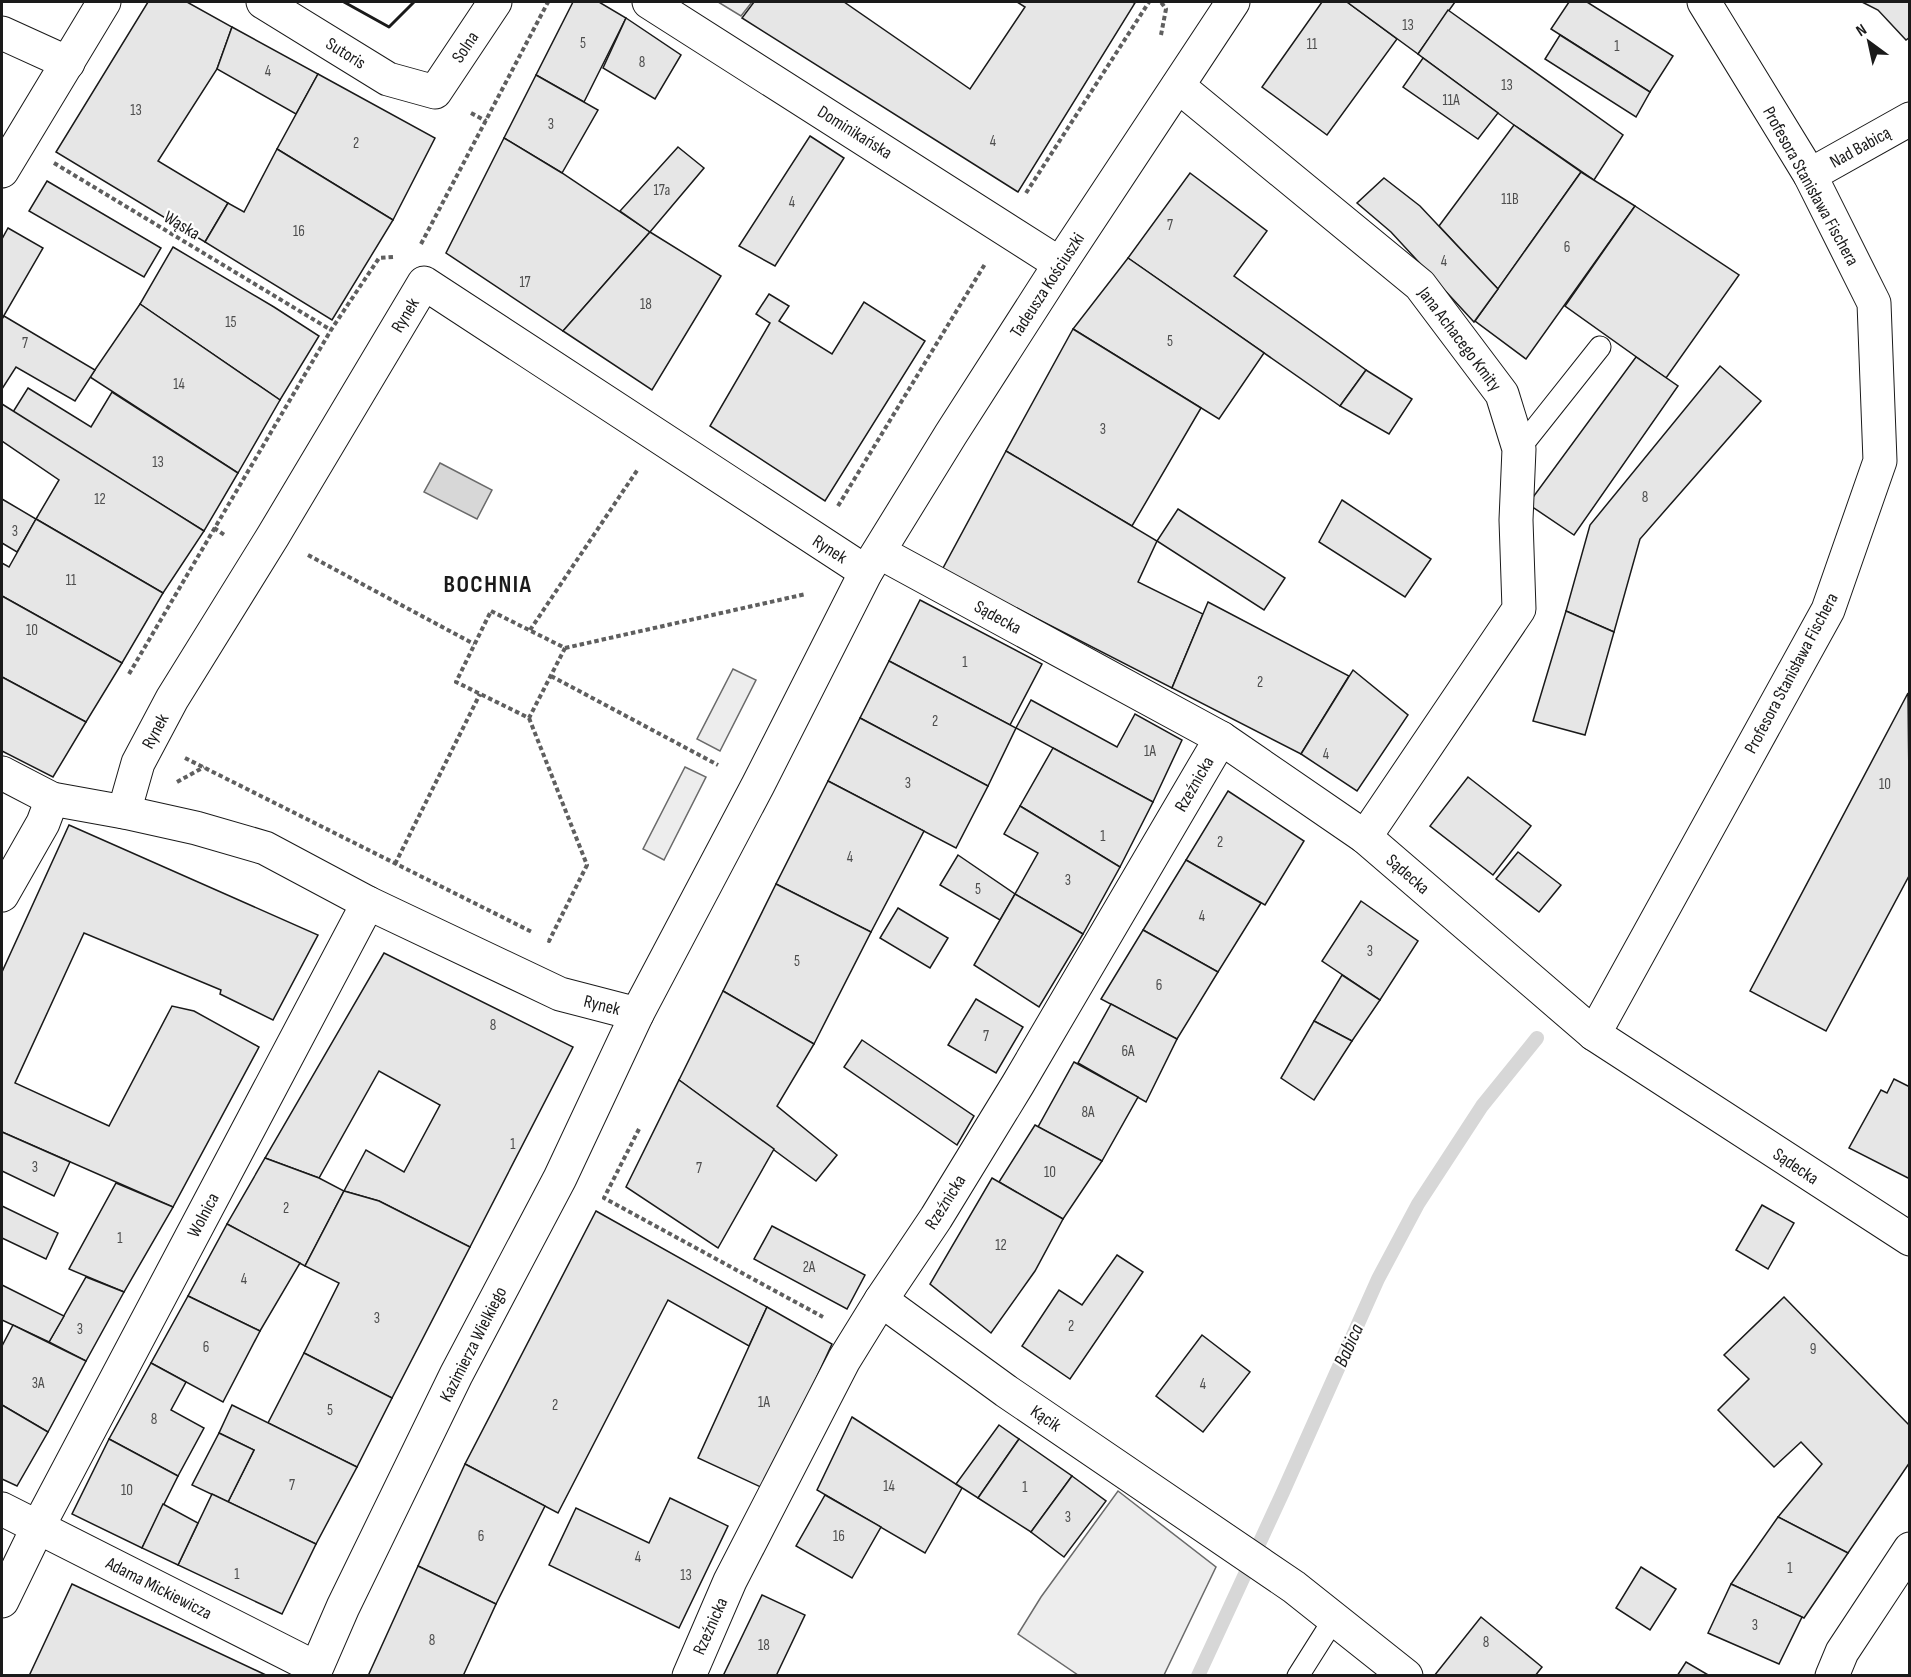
<svg xmlns="http://www.w3.org/2000/svg" width="1911" height="1677" viewBox="0 0 1911 1677" font-family="'Sofia Sans Condensed',sans-serif">
<rect width="100%" height="100%" fill="#fff"/>
<!-- green -->
<g fill="#ededed" stroke="#6a6a6a" stroke-width="1.5">
<path d="M 718,2 L 752,2 L 741,16 Z"/>
<path d="M 733,669 L 756,680 L 720,751 L 697,739 Z"/>
<path d="M 685,767 L 706,777 L 664,860 L 643,849 Z"/>
<path d="M 1118,1491 L 1216,1567 L 1164,1675 L 1078,1675 L 1018,1634 L 1041,1597 Z"/>
</g>
<!-- water -->
<path fill="#d7d7d7" stroke="#6a6a6a" stroke-width="1.5" d="M 440,463 L 492,490 L 477,519 L 424,492 Z"/>
<g fill="none" stroke-linecap="round" stroke-linejoin="round">
<!-- stream -->
<path stroke="#d7d7d7" stroke-width="14" d="M 1198,1676 L 1283,1492 L 1378,1279 L 1418,1204 L 1482,1106 L 1537,1038"/>
</g>
<!-- building -->
<g fill="#e6e6e6" stroke="#1a1a1a" stroke-width="1.5">
<path d="M 148,2 L 187,2 L 232,27 L 217,69 L 158,161 L 228,203 L 205,242 L 56,152 Z"/>
<path d="M 573,2 L 599,2 L 626,18 L 584,102 L 536,75 Z"/>
<path d="M 754,2 L 844,2 L 970,89 L 1025,7 L 1017,2 L 1132,2 L 1135,3 L 1018,192 L 742,18 Z"/>
<path d="M 1322,2 L 1347,2 L 1397,39 L 1327,135 L 1262,87 Z"/>
<path d="M 1347,2 L 1455,2 L 1418,54 Z"/>
<path d="M 1569,2 L 1587,2 L 1673,56 L 1650,92 L 1551,29 Z"/>
<path d="M 1862,2 L 1910,2 L 1910,37 L 1906,40 L 1878,10 Z"/>
<path d="M 1448,10 L 1623,135 L 1594,180 L 1514,125 L 1418,54 Z"/>
<path d="M 626,18 L 681,55 L 655,99 L 603,68 Z"/>
<path d="M 232,27 L 318,74 L 296,114 L 217,69 Z"/>
<path d="M 1560,35 L 1650,92 L 1636,117 L 1545,59 Z"/>
<path d="M 1423,58 L 1498,113 L 1478,139 L 1403,87 Z"/>
<path d="M 318,74 L 435,138 L 393,220 L 277,149 Z"/>
<path d="M 536,75 L 598,110 L 562,173 L 504,138 Z"/>
<path d="M 1514,125 L 1581,172 L 1498,289 L 1439,226 Z"/>
<path d="M 810,136 L 844,158 L 775,266 L 739,246 Z"/>
<path d="M 504,138 L 562,173 L 650,232 L 563,331 L 446,253 Z"/>
<path d="M 678,147 L 704,168 L 650,232 L 620,211 Z"/>
<path d="M 277,149 L 393,220 L 332,320 L 205,242 L 228,203 L 244,212 Z"/>
<path d="M 1581,172 L 1635,206 L 1526,359 L 1475,321 Z"/>
<path d="M 1190,173 L 1267,231 L 1234,276 L 1366,370 L 1340,406 L 1128,258 Z"/>
<path d="M 1384,178 L 1420,206 L 1498,289 L 1474,322 L 1391,232 L 1357,203 Z"/>
<path d="M 47,181 L 161,248 L 144,277 L 29,211 Z"/>
<path d="M 1635,206 L 1739,275 L 1666,378 L 1565,306 Z"/>
<path d="M 8,228 L 43,248 L 2,319 L 2,239 Z"/>
<path d="M 650,232 L 721,276 L 652,390 L 563,331 Z"/>
<path d="M 173,247 L 274,307 L 319,336 L 280,400 L 140,304 Z"/>
<path d="M 1128,258 L 1264,353 L 1219,419 L 1073,329 Z"/>
<path d="M 769,294 L 789,306 L 779,321 L 832,354 L 864,302 L 925,341 L 825,501 L 710,426 L 770,323 L 756,314 Z"/>
<path d="M 140,304 L 280,400 L 238,473 L 90,377 Z"/>
<path d="M 4,316 L 95,370 L 75,401 L 16,367 L 2,389 L 2,319 Z"/>
<path d="M 1073,329 L 1201,408 L 1132,526 L 1006,451 Z"/>
<path d="M 1636,357 L 1678,386 L 1574,535 L 1528,504 Z"/>
<path d="M 1720,366 L 1761,401 L 1640,539 L 1614,632 L 1566,611 L 1590,525 Z"/>
<path d="M 1366,370 L 1412,399 L 1389,434 L 1340,406 Z"/>
<path d="M 28,388 L 91,427 L 112,392 L 238,473 L 204,531 L 13,412 Z"/>
<path d="M 2,404 L 204,531 L 163,593 L 36,519 L 59,480 L 2,441 Z"/>
<path d="M 1006,451 L 1157,541 L 1138,582 L 1203,614 L 1172,688 L 942,570 Z"/>
<path d="M 2,499 L 36,519 L 17,552 L 2,543 Z"/>
<path d="M 1342,500 L 1431,559 L 1405,597 L 1319,542 Z"/>
<path d="M 1178,509 L 1285,578 L 1264,610 L 1157,541 Z"/>
<path d="M 36,519 L 163,593 L 122,663 L 2,596 L 2,563 L 9,567 Z"/>
<path d="M 2,596 L 122,663 L 86,722 L 2,677 Z"/>
<path d="M 920,600 L 1042,664 L 1010,725 L 889,661 Z"/>
<path d="M 1208,602 L 1349,676 L 1301,754 L 1172,688 Z"/>
<path d="M 1566,611 L 1614,632 L 1585,735 L 1533,721 Z"/>
<path d="M 889,661 L 1016,728 L 988,786 L 860,718 Z"/>
<path d="M 1353,670 L 1408,715 L 1357,791 L 1301,754 Z"/>
<path d="M 2,677 L 86,722 L 53,777 L 2,751 Z"/>
<path d="M 1908,693 L 1910,874 L 1826,1031 L 1750,991 Z"/>
<path d="M 1031,700 L 1117,747 L 1135,714 L 1182,740 L 1153,802 L 1016,728 Z"/>
<path d="M 860,718 L 988,786 L 956,848 L 828,781 Z"/>
<path d="M 1053,748 L 1153,802 L 1120,867 L 1020,806 Z"/>
<path d="M 1468,777 L 1531,826 L 1493,875 L 1430,826 Z"/>
<path d="M 828,781 L 924,831 L 871,932 L 776,884 Z"/>
<path d="M 1228,791 L 1304,841 L 1265,905 L 1186,860 Z"/>
<path d="M 1020,806 L 1120,867 L 1083,934 L 1015,894 L 1038,853 L 1004,834 Z"/>
<path d="M 69,825 L 318,935 L 273,1020 L 220,994 L 221,990 L 84,933 L 15,1083 L 109,1126 L 172,1006 L 194,1011 L 259,1047 L 173,1207 L 2,1132 L 2,972 Z"/>
<path d="M 1518,852 L 1561,885 L 1539,912 L 1496,879 Z"/>
<path d="M 958,855 L 1015,894 L 1000,920 L 940,885 Z"/>
<path d="M 1186,860 L 1261,903 L 1218,972 L 1143,930 Z"/>
<path d="M 776,884 L 871,932 L 814,1044 L 723,991 Z"/>
<path d="M 1015,894 L 1083,934 L 1039,1007 L 974,965 Z"/>
<path d="M 1361,901 L 1418,941 L 1380,1000 L 1322,961 Z"/>
<path d="M 898,908 L 948,938 L 930,968 L 880,938 Z"/>
<path d="M 1143,930 L 1218,972 L 1177,1039 L 1101,999 Z"/>
<path d="M 384,953 L 573,1047 L 470,1247 L 379,1201 L 344,1191 L 366,1150 L 404,1172 L 440,1105 L 379,1071 L 319,1178 L 265,1158 Z"/>
<path d="M 1342,975 L 1380,1000 L 1352,1041 L 1314,1021 Z"/>
<path d="M 723,991 L 814,1044 L 777,1106 L 837,1155 L 816,1181 L 679,1080 Z"/>
<path d="M 976,999 L 1023,1027 L 996,1073 L 948,1045 Z"/>
<path d="M 1111,1004 L 1177,1039 L 1146,1102 L 1078,1063 Z"/>
<path d="M 1314,1021 L 1352,1041 L 1314,1100 L 1281,1078 Z"/>
<path d="M 862,1040 L 974,1116 L 957,1145 L 844,1067 Z"/>
<path d="M 1074,1062 L 1138,1097 L 1102,1161 L 1038,1127 Z"/>
<path d="M 1894,1079 L 1910,1087 L 1910,1179 L 1849,1148 L 1881,1090 L 1887,1093 Z"/>
<path d="M 679,1080 L 774,1149 L 718,1248 L 626,1187 Z"/>
<path d="M 1035,1125 L 1102,1161 L 1063,1219 L 999,1182 Z"/>
<path d="M 2,1132 L 70,1162 L 54,1196 L 2,1171 Z"/>
<path d="M 265,1158 L 319,1178 L 344,1191 L 305,1266 L 227,1224 Z"/>
<path d="M 992,1178 L 1063,1219 L 1035,1271 L 991,1333 L 930,1284 Z"/>
<path d="M 116,1183 L 173,1207 L 124,1292 L 69,1269 Z"/>
<path d="M 344,1191 L 379,1201 L 470,1247 L 392,1398 L 304,1353 L 339,1283 L 305,1266 Z"/>
<path d="M 1762,1205 L 1794,1223 L 1768,1269 L 1736,1250 Z"/>
<path d="M 2,1206 L 58,1233 L 46,1259 L 2,1238 Z"/>
<path d="M 596,1211 L 767,1307 L 749,1346 L 668,1300 L 558,1513 L 465,1464 Z"/>
<path d="M 227,1224 L 300,1263 L 260,1331 L 188,1296 Z"/>
<path d="M 772,1226 L 865,1275 L 847,1309 L 754,1259 Z"/>
<path d="M 1117,1255 L 1143,1272 L 1070,1379 L 1022,1346 L 1059,1290 L 1082,1305 Z"/>
<path d="M 86,1277 L 124,1292 L 86,1361 L 49,1342 Z"/>
<path d="M 2,1285 L 64,1316 L 49,1342 L 2,1320 Z"/>
<path d="M 188,1296 L 260,1331 L 223,1402 L 151,1363 Z"/>
<path d="M 1784,1297 L 1910,1426 L 1910,1462 L 1848,1553 L 1778,1517 L 1822,1464 L 1801,1442 L 1774,1467 L 1718,1410 L 1749,1379 L 1724,1355 Z"/>
<path d="M 767,1307 L 832,1344 L 765,1489 L 698,1458 Z"/>
<path d="M 13,1325 L 86,1361 L 48,1432 L 2,1405 L 2,1346 Z"/>
<path d="M 1202,1335 L 1250,1372 L 1203,1432 L 1156,1396 Z"/>
<path d="M 304,1353 L 392,1398 L 357,1467 L 268,1423 Z"/>
<path d="M 151,1363 L 186,1382 L 171,1410 L 204,1428 L 178,1476 L 109,1439 Z"/>
<path d="M 2,1405 L 48,1432 L 17,1486 L 2,1479 Z"/>
<path d="M 232,1405 L 357,1467 L 316,1544 L 228,1502 L 254,1450 L 219,1433 Z"/>
<path d="M 852,1417 L 962,1488 L 925,1553 L 817,1490 Z"/>
<path d="M 999,1425 L 1019,1439 L 978,1498 L 956,1484 Z"/>
<path d="M 219,1433 L 254,1450 L 228,1502 L 192,1485 Z"/>
<path d="M 109,1439 L 178,1476 L 142,1548 L 72,1514 Z"/>
<path d="M 1019,1439 L 1072,1476 L 1031,1532 L 978,1498 Z"/>
<path d="M 465,1464 L 545,1506 L 496,1604 L 418,1566 Z"/>
<path d="M 1072,1476 L 1106,1501 L 1064,1557 L 1031,1532 Z"/>
<path d="M 212,1494 L 316,1544 L 282,1614 L 178,1565 Z"/>
<path d="M 825,1495 L 881,1527 L 852,1578 L 796,1546 Z"/>
<path d="M 670,1498 L 728,1526 L 679,1628 L 549,1565 L 576,1508 L 649,1543 Z"/>
<path d="M 163,1504 L 198,1523 L 178,1565 L 142,1548 Z"/>
<path d="M 1778,1517 L 1848,1553 L 1804,1618 L 1731,1584 Z"/>
<path d="M 418,1566 L 496,1604 L 463,1676 L 368,1676 Z"/>
<path d="M 1641,1567 L 1676,1589 L 1650,1630 L 1616,1608 Z"/>
<path d="M 72,1584 L 268,1676 L 29,1676 Z"/>
<path d="M 1731,1584 L 1802,1617 L 1779,1664 L 1708,1633 Z"/>
<path d="M 762,1595 L 805,1615 L 776,1676 L 723,1676 Z"/>
<path d="M 1481,1617 L 1542,1667 L 1535,1676 L 1434,1676 Z"/>
<path d="M 1686,1662 L 1710,1676 L 1677,1676 Z"/>
</g>
<g fill="none" stroke-linecap="round" stroke-linejoin="round">
<!-- service casing -->
<g stroke="#1a1a1a" stroke-width="23">
<g id="service">
<path d="M 1519,449 L 1600,347"/>
<path d="M 1298,1676 L 1334,1619"/>
</g>
</g>
<!-- minor casing -->
<g stroke="#1a1a1a" stroke-width="35">
<g id="minor">
<path d="M 263,2 L 388,79 L 435,92 L 495,2"/>
<path d="M 649,2 L 1060,264"/>
<path d="M 2,33 L 68,63"/>
<path d="M 1178,86 L 1420,285 L 1502,394 L 1519,449 L 1516,520 L 1519,609 L 1365,837"/>
<path d="M 1810,175 L 1910,119"/>
<path d="M 879,552 L 1221,738 L 1365,837 L 1594,1034"/>
<path d="M 2,773 L 52,799 L 124,812 L 196,828 L 265,848 L 368,903 L 560,994 L 637,1014"/>
<path d="M 124,812 L 138,763 L 172,699 L 273,536 L 424,283 L 866,572"/>
<path d="M 2,895 L 43,823 L 52,799"/>
<path d="M 881,1300 L 1006,1391 L 1294,1587 L 1406,1676"/>
<path d="M 2,1509 L 316,1668"/>
<path d="M 2,1601 L 38,1527 L 368,903"/>
<path d="M 689,1676 L 730,1581 L 844,1360 L 881,1300 L 936,1218 L 1018,1084 L 1221,738"/>
</g>
</g>
<!-- tertiary casing -->
<g stroke="#1a1a1a" stroke-width="35">
<g id="tertiary">
<path d="M 1704,2 L 1810,175 L 1874,303 L 1880,461 L 1828,610 L 1594,1034 L 1910,1239"/>
<path d="M 2,171 L 104,2"/>
<path d="M 313,1676 L 343,1607 L 456,1375 L 560,1178 L 637,1014 L 758,785 L 866,572 L 951,434 L 1060,264 L 1233,2"/>
<path d="M 1832,1676 L 1842,1652 L 1910,1549"/>
</g>
</g>
<!-- path -->
<g stroke="#5f5f5f" stroke-width="4" stroke-dasharray="4.5 3" stroke-linecap="butt">
<path d="M 1161,35 L 1166,9 L 1161,2"/>
<path d="M 471,113 L 486,121"/>
<path d="M 54,163 L 331,330"/>
<path d="M 1026,193 L 1149,2"/>
<path d="M 421,244 L 548,2"/>
<path d="M 838,506 L 985,264"/>
<path d="M 214,528 L 226,536"/>
<path d="M 308,555 L 474,644"/>
<path d="M 491,611 L 565,648 L 529,718 L 456,682 Z"/>
<path d="M 530,630 L 638,469"/>
<path d="M 565,648 L 806,594"/>
<path d="M 129,674 L 331,330 L 379,258 L 393,257"/>
<path d="M 551,676 L 718,765"/>
<path d="M 529,718 L 587,865 L 549,941 L 547,940"/>
<path d="M 185,758 L 532,932"/>
<path d="M 177,782 L 204,767"/>
<path d="M 395,864 L 480,694"/>
<path d="M 639,1129 L 604,1198 L 823,1317"/>
</g>
<!-- service -->
<use href="#service" stroke="#fff" stroke-width="21"/>
<!-- minor -->
<use href="#minor" stroke="#fff" stroke-width="33"/>
<!-- tertiary -->
<use href="#tertiary" stroke="#fff" stroke-width="33"/>
<!-- wall -->
<path stroke="#1a1a1a" stroke-width="3" d="M 344,2 L 389,27 L 414,2"/>
</g>
<g text-anchor="middle" stroke-width="4.5" stroke-linejoin="round" paint-order="stroke">
<!-- number labels -->
<g font-size="15" fill="#4d4d4d">
<text x="1408" y="30">13</text>
<text x="583" y="48">5</text>
<text x="1312" y="49">11</text>
<text x="1617" y="51">1</text>
<text x="642" y="67">8</text>
<text x="268" y="76">4</text>
<text x="1507" y="90">13</text>
<text x="1451" y="105">11A</text>
<text x="136" y="115">13</text>
<text x="551" y="129">3</text>
<text x="993" y="146">4</text>
<text x="356" y="148">2</text>
<text x="662" y="195">17a</text>
<text x="1510" y="204">11B</text>
<text x="792" y="207">4</text>
<text x="1170" y="230">7</text>
<text x="299" y="236">16</text>
<text x="1567" y="252">6</text>
<text x="1444" y="266">4</text>
<text x="525" y="287">17</text>
<text x="646" y="309">18</text>
<text x="231" y="327">15</text>
<text x="1170" y="346">5</text>
<text x="25" y="348">7</text>
<text x="179" y="389">14</text>
<text x="1103" y="434">3</text>
<text x="158" y="467">13</text>
<text x="1645" y="502">8</text>
<text x="100" y="504">12</text>
<text x="15" y="536">3</text>
<text x="71" y="585">11</text>
<text x="32" y="635">10</text>
<text x="965" y="667">1</text>
<text x="1260" y="687">2</text>
<text x="935" y="726">2</text>
<text x="1150" y="756">1A</text>
<text x="1326" y="759">4</text>
<text x="908" y="788">3</text>
<text x="1885" y="789">10</text>
<text x="1103" y="841">1</text>
<text x="1220" y="847">2</text>
<text x="850" y="862">4</text>
<text x="1068" y="885">3</text>
<text x="978" y="894">5</text>
<text x="1202" y="921">4</text>
<text x="1370" y="956">3</text>
<text x="797" y="966">5</text>
<text x="1159" y="990">6</text>
<text x="493" y="1030">8</text>
<text x="986" y="1041">7</text>
<text x="1128" y="1056">6A</text>
<text x="1088" y="1117">8A</text>
<text x="513" y="1149">1</text>
<text x="35" y="1172">3</text>
<text x="699" y="1173">7</text>
<text x="1050" y="1177">10</text>
<text x="286" y="1213">2</text>
<text x="120" y="1243">1</text>
<text x="1001" y="1250">12</text>
<text x="809" y="1272">2A</text>
<text x="244" y="1284">4</text>
<text x="377" y="1323">3</text>
<text x="1071" y="1331">2</text>
<text x="80" y="1334">3</text>
<text x="206" y="1352">6</text>
<text x="1813" y="1354">9</text>
<text x="38" y="1388">3A</text>
<text x="1203" y="1389">4</text>
<text x="764" y="1407">1A</text>
<text x="555" y="1410">2</text>
<text x="330" y="1415">5</text>
<text x="154" y="1424">8</text>
<text x="292" y="1490">7</text>
<text x="889" y="1491">14</text>
<text x="1025" y="1492">1</text>
<text x="127" y="1495">10</text>
<text x="1068" y="1522">3</text>
<text x="481" y="1541">6</text>
<text x="839" y="1541">16</text>
<text x="638" y="1562">4</text>
<text x="1790" y="1573">1</text>
<text x="237" y="1579">1</text>
<text x="686" y="1580">13</text>
<text x="1755" y="1630">3</text>
<text x="432" y="1645">8</text>
<text x="1486" y="1647">8</text>
<text x="764" y="1650">18</text>
</g>
<!-- street labels -->
<g font-size="18" fill="#1a1a1a" stroke="#fff">
<text transform="translate(465 47) rotate(-56)" y="6">Solna</text>
<text transform="translate(346 53) rotate(32)" y="6">Sutoris</text>
<text transform="translate(855 132) rotate(32)" y="6">Dominikańska</text>
<text transform="translate(1860 147) rotate(-29)" y="6">Nad Babicą</text>
<text transform="translate(1811 186) rotate(61)" y="6">Profesora Stanisława Fischera</text>
<text transform="translate(182 225) rotate(31)" y="6">Wąska</text>
<text transform="translate(1047 285) rotate(-57)" y="6">Tadeusza Kościuszki</text>
<text transform="translate(405 315) rotate(-59)" y="6">Rynek</text>
<text transform="translate(1460 339) rotate(53)" y="6">Jana Achacego Kmity</text>
<text transform="translate(830 549) rotate(33)" y="6">Rynek</text>
<text transform="translate(998 617) rotate(29)" y="6">Sądecka</text>
<text transform="translate(1791 673) rotate(-62)" y="6">Profesora Stanisława Fischera</text>
<text transform="translate(155 731) rotate(-62)" y="6">Rynek</text>
<text transform="translate(1194 784) rotate(-60)" y="6">Rzeźnicka</text>
<text transform="translate(1408 874) rotate(41)" y="6">Sądecka</text>
<text transform="translate(602 1005) rotate(14)" y="6">Rynek</text>
<text transform="translate(1796 1166) rotate(34)" y="6">Sądecka</text>
<text transform="translate(945 1202) rotate(-58)" y="6">Rzeźnicka</text>
<text transform="translate(203 1215) rotate(-62)" y="6">Wolnica</text>
<text transform="translate(473 1344) rotate(-63)" y="6">Kazimierza Wielkiego</text>
<text transform="translate(1046 1418) rotate(34)" y="6">Kącik</text>
<text transform="translate(159 1588) rotate(27)" y="6">Adama Mickiewicza</text>
<text transform="translate(710 1626) rotate(-66)" y="6">Rzeźnicka</text>
</g>
<!-- water labels -->
<g font-size="20" font-style="italic" fill="#1a1a1a" stroke="#fff">
<text transform="translate(1348 1345) rotate(-66)" y="7">Babica</text>
</g>
<!-- district labels -->
<g font-size="24" font-weight="bold" letter-spacing="1.5" fill="#1a1a1a" stroke="#fff">
<text x="488" y="592">BOCHNIA</text>
</g>
</g>
<!-- border -->
<rect width="1911" height="1677" fill="none" stroke="#1a1a1a" stroke-width="6"/>
<!-- north arrow -->
<g transform="translate(1869 42) rotate(327)" stroke="#ffffff" stroke-width="4.5" paint-order="stroke">
<path d="M0-4.5L10 22L0 15L-10 22Z" fill="#1a1a1a"/>
<text y="-9" font-size="16" font-weight="bold" text-anchor="middle" fill="#1a1a1a">N</text>
</g>
</svg>
